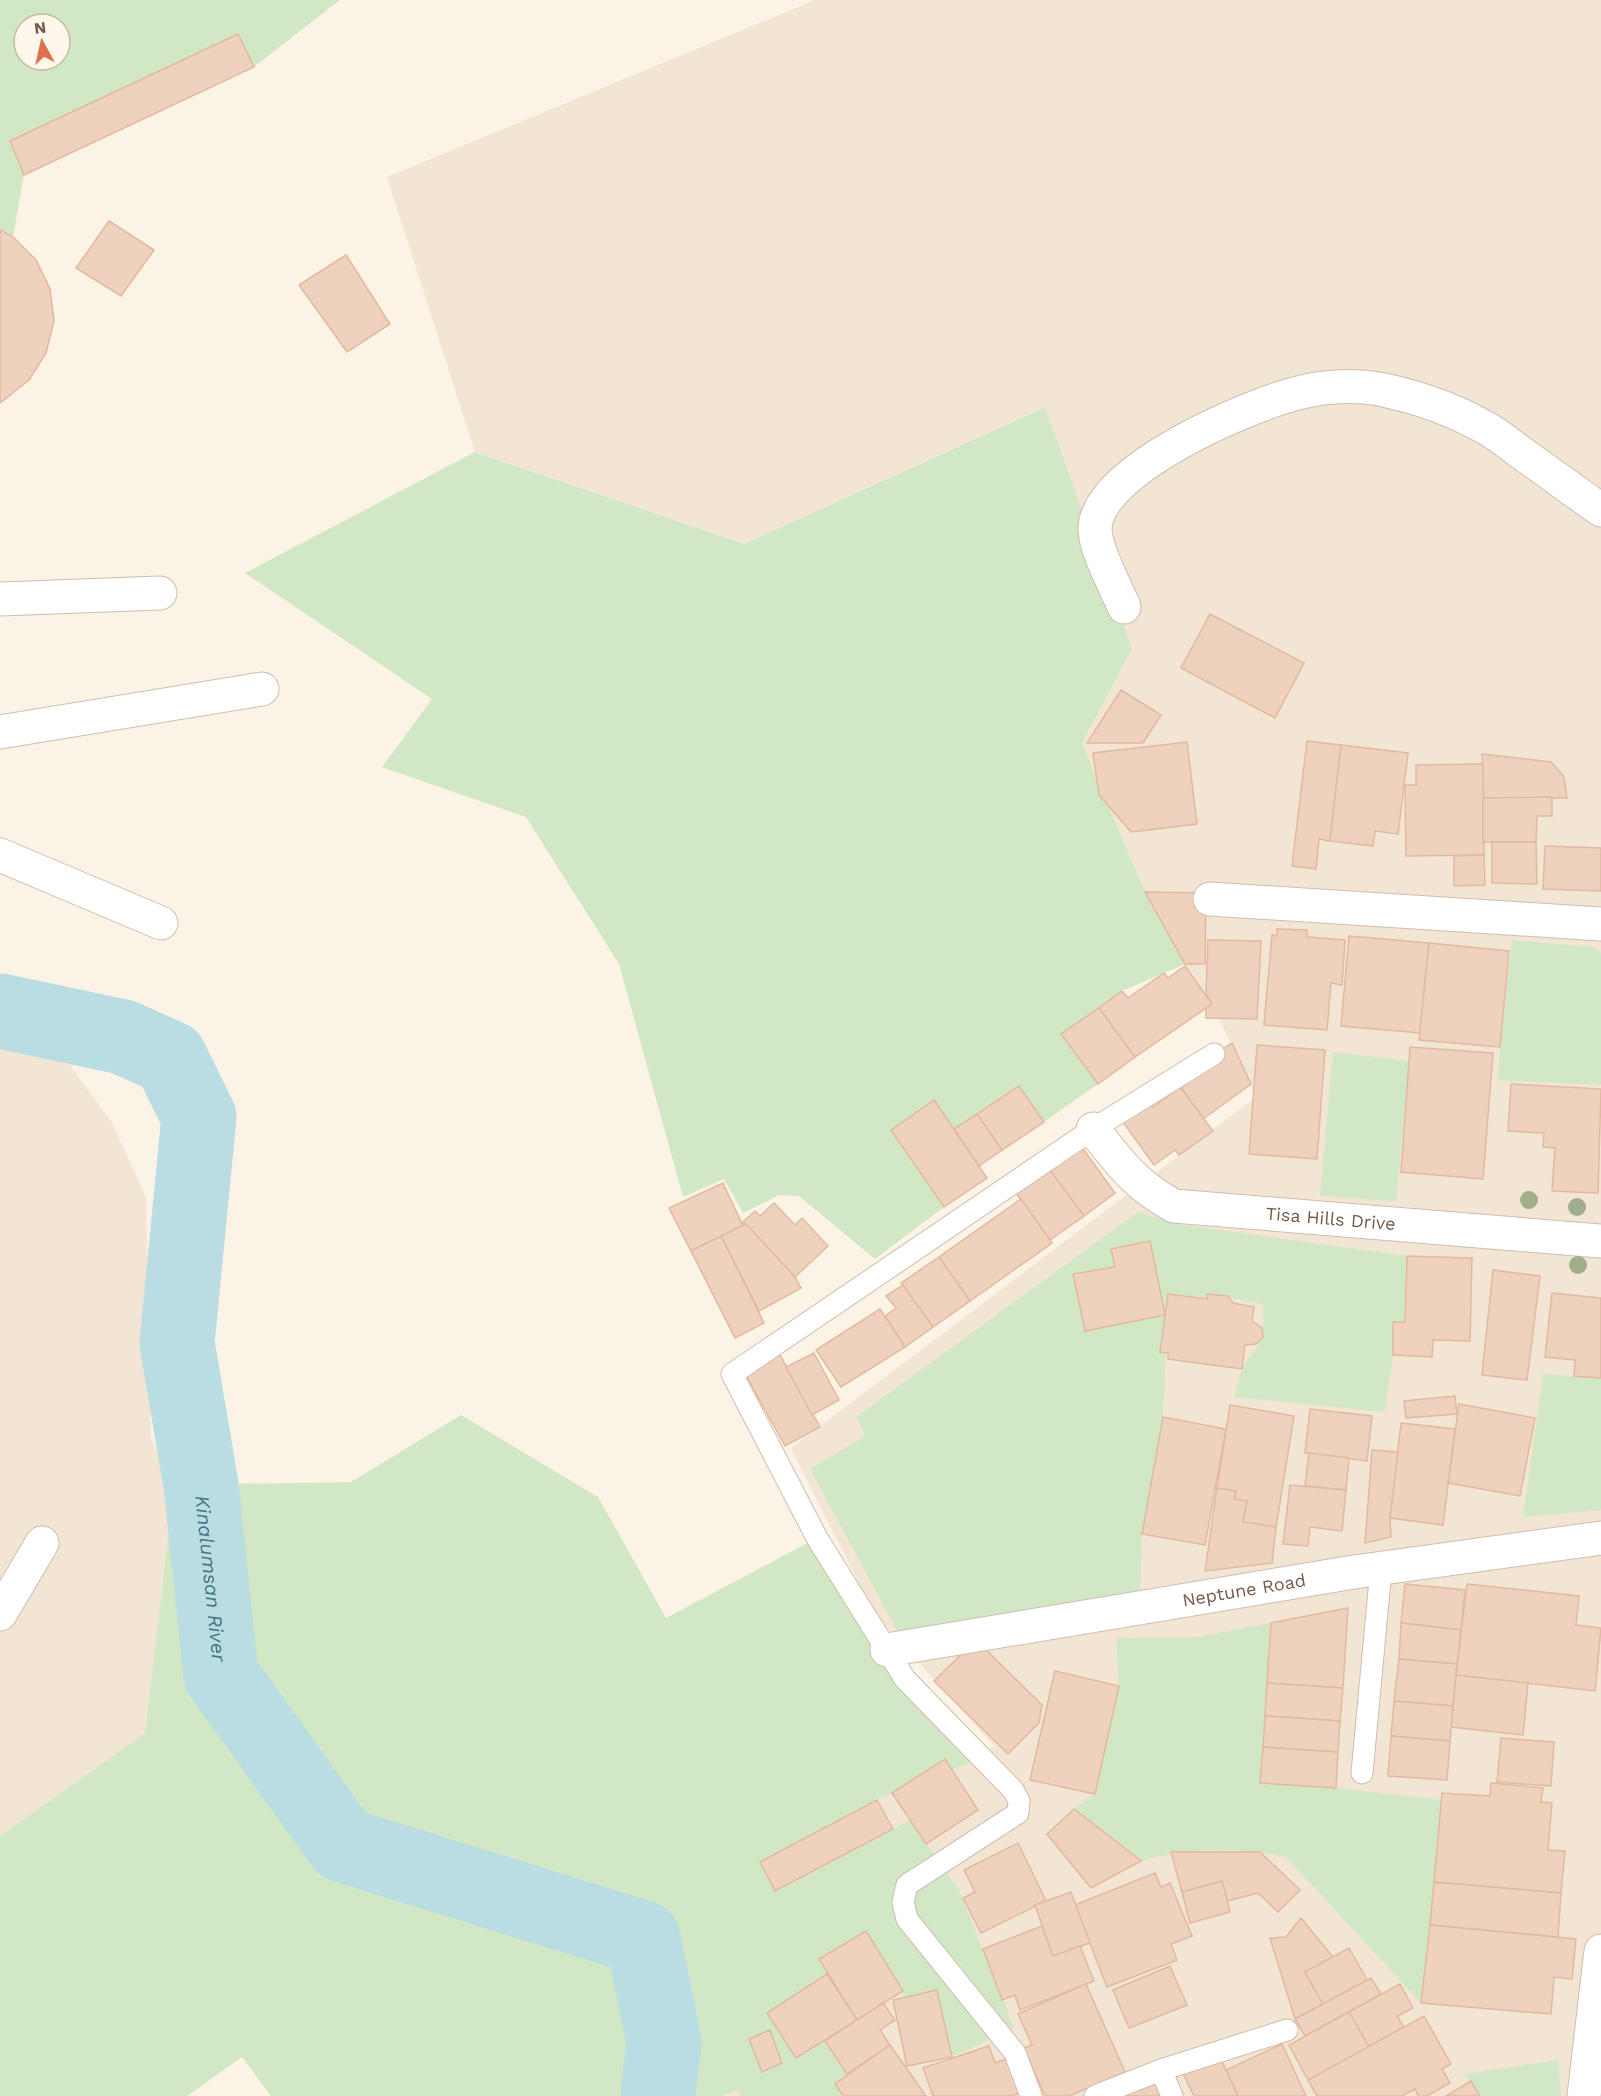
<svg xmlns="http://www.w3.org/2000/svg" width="1601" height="2096" viewBox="0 0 1601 2096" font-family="'Work Sans',sans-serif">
<rect width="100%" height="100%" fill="#fbf3e5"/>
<!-- residential -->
<g fill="#f3e5d3">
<path d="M 815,0 L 1601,0 L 1601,2096 L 660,2096 L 778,1891 L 760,1862 L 892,1793 L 994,1746 L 874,1613 L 791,1448 L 1256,1097 L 1212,1004 L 1185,964 L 1145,892 L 1082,743 L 1132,649 L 1044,407 L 744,544 L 475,452 L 387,177 Z"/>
<path d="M 0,1046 L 69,1064 L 112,1123 L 146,1197 L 151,1439 L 174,1485 L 145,1733 L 0,1836 Z"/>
</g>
<!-- green -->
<g fill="#d2e8c4" fill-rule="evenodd">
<path d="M 0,0 L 340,0 L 254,67 L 238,34 L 10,141 L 24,175 L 13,237 L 0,230 ZM 24,24 L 60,24 L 60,60 L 24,60 Z"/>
<path d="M 1045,407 L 1132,649 L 1082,743 L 1145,892 L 1185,964 L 1122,991 L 1062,1034 L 1098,1084 L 1044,1122 L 1019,1086 L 954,1129 L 934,1100 L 891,1130 L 944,1207 L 875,1259 L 799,1196 L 779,1195 L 743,1213 L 724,1179 L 683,1197 L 619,964 L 526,817 L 382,767 L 432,699 L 245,573 L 475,452 L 744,544 Z"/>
<path d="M 1512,940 L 1592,947 L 1601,953 L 1601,1085 L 1497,1080 Z"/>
<path d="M 1333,1052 L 1409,1061 L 1396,1201 L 1320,1196 Z"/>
<path d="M 1138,1212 L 1184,1225 L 1407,1256 L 1405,1322 L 1393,1322 L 1393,1355 L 1385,1412 L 1234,1397 L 1242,1369 L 1263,1337 L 1263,1304 L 1208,1294 L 1207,1299 L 1168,1295 L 1163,1417 L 1142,1534 L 1140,1591 L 901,1638 L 810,1469 L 865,1436 L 856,1417 Z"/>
<path d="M 1543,1374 L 1601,1378 L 1601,1510 L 1523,1517 Z"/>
<path d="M 461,1415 L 598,1497 L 666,1618 L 817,1538 L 887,1650 L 982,1758 L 877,1800 L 760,1863 L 778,1891 L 910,1820 L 959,1890 L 1014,2027 L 952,2057 L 937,1990 L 905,1997 L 865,1931 L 819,1959 L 827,1974 L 767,2013 L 796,2058 L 825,2041 L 847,2074 L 835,2084 L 843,2096 L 741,2096 L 739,2091 L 719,2096 L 660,2096 L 659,2092 L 658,2096 L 271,2096 L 242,2057 L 187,2096 L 0,2096 L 0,1836 L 145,1733 L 174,1485 L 351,1482 Z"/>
<path d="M 1271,1623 L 1260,1783 L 1336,1788 L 1443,1800 L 1421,2003 L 1286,1857 C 1240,1847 1186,1847 1141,1861 L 1074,1809 L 1095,1794 L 1119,1686 L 1116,1638 L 1198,1637 Z"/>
<path d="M 1558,2060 L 1561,2096 L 1480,2096 L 1464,2074 Z"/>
</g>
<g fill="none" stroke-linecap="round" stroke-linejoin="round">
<!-- river -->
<path stroke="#badde4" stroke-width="75" id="s1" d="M 0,1011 L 123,1037 L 170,1058 L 199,1117 L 177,1343 L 201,1485 L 221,1675 L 343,1845 L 643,1938 L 664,2042 L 658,2096"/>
</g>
<!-- building -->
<g fill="#efd2be" stroke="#e1b99f" stroke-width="1.5">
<path d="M 238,34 L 254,67 L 24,175 L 10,141 Z"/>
<path d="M 109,221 L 154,250 L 121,296 L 76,268 Z"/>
<path d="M 0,230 L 13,237 L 36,260 L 50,289 L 54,321 L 46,353 L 29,380 L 0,403 Z"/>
<path d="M 346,255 L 390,324 L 347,352 L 299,285 Z"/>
<path d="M 1210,614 L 1304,663 L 1275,718 L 1181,668 Z"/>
<path d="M 1121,690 L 1161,715 L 1143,743 L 1087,743 Z"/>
<path d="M 1307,741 L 1341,745 L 1330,841 L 1319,839 L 1316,869 L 1292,866 Z"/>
<path d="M 1187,742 L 1197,824 L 1131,832 L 1099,795 L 1093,753 Z"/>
<path d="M 1341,745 L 1408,753 L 1398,834 L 1375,831 L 1373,846 L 1330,841 Z"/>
<path d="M 1482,754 L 1551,762 L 1564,777 L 1567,798 L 1483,798 Z"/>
<path d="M 1483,764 L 1484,855 L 1406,856 L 1405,785 L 1416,785 L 1416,765 Z"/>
<path d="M 1552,797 L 1552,816 L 1537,816 L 1536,842 L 1483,842 L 1483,798 Z"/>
<path d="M 1492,842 L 1536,842 L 1537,884 L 1492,883 Z"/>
<path d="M 1545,846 L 1601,848 L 1601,891 L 1543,889 Z"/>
<path d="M 1484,855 L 1485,885 L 1454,886 L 1454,856 Z"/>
<path d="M 1145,892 L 1206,893 L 1205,964 L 1185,964 Z"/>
<path d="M 1277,929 L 1307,930 L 1307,937 L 1345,940 L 1342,985 L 1331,983 L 1327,1030 L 1264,1025 L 1272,935 L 1277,936 Z"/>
<path d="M 1349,936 L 1429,943 L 1420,1033 L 1341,1026 Z"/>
<path d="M 1208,940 L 1261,941 L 1257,1019 L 1206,1018 L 1206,1007 L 1212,1004 L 1206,994 Z"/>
<path d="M 1429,943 L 1509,951 L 1500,1047 L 1419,1040 Z"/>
<path d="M 1185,966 L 1212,1004 L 1135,1057 L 1099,1008 L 1122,991 L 1128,998 L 1164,973 L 1168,978 Z"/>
<path d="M 1099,1008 L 1135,1057 L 1098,1084 L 1061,1034 Z"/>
<path d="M 1232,1043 L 1251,1084 L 1203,1119 L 1176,1080 Z"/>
<path d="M 1257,1045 L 1325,1050 L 1317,1159 L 1249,1154 Z"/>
<path d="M 1410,1047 L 1493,1053 L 1483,1179 L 1401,1172 Z"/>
<path d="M 1511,1084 L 1601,1089 L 1598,1193 L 1552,1191 L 1555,1148 L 1543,1147 L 1544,1133 L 1508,1131 Z"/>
<path d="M 1019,1086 L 1044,1122 L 1002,1150 L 977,1114 Z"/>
<path d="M 1180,1087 L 1213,1131 L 1179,1155 L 1175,1150 L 1154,1165 L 1120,1118 L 1147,1099 L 1153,1107 Z"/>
<path d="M 934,1100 L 987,1178 L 944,1207 L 891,1130 Z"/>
<path d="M 977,1114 L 1002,1150 L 979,1166 L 954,1129 Z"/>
<path d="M 1081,1146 L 1115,1193 L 1084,1216 L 1049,1169 Z"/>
<path d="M 1049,1169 L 1084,1216 L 1050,1240 L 1016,1193 Z"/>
<path d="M 723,1183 L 743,1226 L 691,1251 L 669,1208 Z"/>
<path d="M 1021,1199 L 1052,1243 L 970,1301 L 939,1257 Z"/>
<path d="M 774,1203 L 795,1225 L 802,1218 L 828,1246 L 795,1277 L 743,1222 L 755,1211 L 760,1216 Z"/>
<path d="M 746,1224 L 795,1277 L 801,1288 L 759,1311 L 721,1236 Z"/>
<path d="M 721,1236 L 764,1323 L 735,1338 L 691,1251 Z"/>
<path d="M 1150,1241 L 1165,1315 L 1085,1331 L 1073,1274 L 1115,1267 L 1111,1249 Z"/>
<path d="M 1407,1256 L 1472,1258 L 1470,1341 L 1433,1340 L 1432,1357 L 1393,1355 L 1393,1322 L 1405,1322 Z"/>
<path d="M 939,1257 L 970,1301 L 933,1327 L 901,1283 Z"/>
<path d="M 1493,1270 L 1540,1276 L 1527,1380 L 1482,1375 Z"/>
<path d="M 903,1285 L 933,1327 L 905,1347 L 885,1316 L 896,1308 L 886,1296 Z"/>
<path d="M 1552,1293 L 1601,1298 L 1601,1378 L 1574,1376 L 1575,1360 L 1545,1357 Z"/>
<path d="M 1168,1294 L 1207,1299 L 1207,1294 L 1228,1296 L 1233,1303 L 1254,1307 L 1252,1321 L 1262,1328 L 1263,1337 L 1256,1344 L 1245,1345 L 1242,1369 L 1168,1359 L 1168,1353 L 1160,1352 Z"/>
<path d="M 880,1309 L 905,1347 L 841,1387 L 816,1350 Z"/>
<path d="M 779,1353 L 820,1427 L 785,1446 L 744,1372 Z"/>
<path d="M 814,1353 L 839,1400 L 812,1415 L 786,1367 Z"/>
<path d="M 1455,1396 L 1457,1414 L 1406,1418 L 1404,1401 Z"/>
<path d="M 1459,1404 L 1535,1418 L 1520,1496 L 1448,1483 Z"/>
<path d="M 1230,1405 L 1294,1416 L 1276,1527 L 1243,1522 L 1247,1501 L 1234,1499 L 1236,1491 L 1217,1488 Z"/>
<path d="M 1310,1409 L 1372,1416 L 1367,1461 L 1305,1453 Z"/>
<path d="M 1163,1417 L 1226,1429 L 1205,1545 L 1142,1534 Z"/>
<path d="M 1401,1423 L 1455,1429 L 1443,1525 L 1390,1518 Z"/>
<path d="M 1372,1450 L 1398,1452 L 1390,1518 L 1391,1537 L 1365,1543 Z"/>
<path d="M 1309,1453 L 1349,1458 L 1346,1490 L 1305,1486 Z"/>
<path d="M 1290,1485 L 1346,1490 L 1342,1531 L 1310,1527 L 1308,1546 L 1283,1544 Z"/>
<path d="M 1217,1488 L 1236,1491 L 1234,1499 L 1247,1501 L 1243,1522 L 1276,1527 L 1272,1563 L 1205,1571 Z"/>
<path d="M 1405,1584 L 1465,1590 L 1461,1630 L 1401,1623 Z"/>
<path d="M 1467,1584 L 1579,1596 L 1576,1625 L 1601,1628 L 1595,1691 L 1456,1675 Z"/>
<path d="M 1348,1608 L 1343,1688 L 1267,1683 L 1271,1623 Z"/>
<path d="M 1401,1623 L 1461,1630 L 1457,1664 L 1399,1659 Z"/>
<path d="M 976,1640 L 1042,1705 L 1039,1723 L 1008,1754 L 934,1681 Z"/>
<path d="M 1399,1659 L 1457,1664 L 1453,1706 L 1394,1701 Z"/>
<path d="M 1055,1671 L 1119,1686 L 1095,1794 L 1030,1780 Z"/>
<path d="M 1456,1675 L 1528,1683 L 1523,1735 L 1451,1727 Z"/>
<path d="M 1267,1683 L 1343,1688 L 1340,1721 L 1265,1716 Z"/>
<path d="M 1394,1701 L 1453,1706 L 1450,1741 L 1391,1736 Z"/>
<path d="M 1265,1716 L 1340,1721 L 1338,1752 L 1263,1747 Z"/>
<path d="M 1391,1736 L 1450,1741 L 1447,1780 L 1388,1776 Z"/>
<path d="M 1501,1738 L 1554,1742 L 1551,1786 L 1497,1782 Z"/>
<path d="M 1263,1747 L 1338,1752 L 1336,1788 L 1260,1783 Z"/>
<path d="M 945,1759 L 978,1810 L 926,1844 L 892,1793 Z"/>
<path d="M 1491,1783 L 1543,1788 L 1541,1802 L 1552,1803 L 1548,1850 L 1565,1851 L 1561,1893 L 1434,1882 L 1442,1793 L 1490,1796 Z"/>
<path d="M 877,1800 L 893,1829 L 775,1891 L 760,1862 Z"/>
<path d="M 1074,1809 L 1141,1861 L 1091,1888 L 1047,1834 Z"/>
<path d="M 1018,1843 L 1046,1901 L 981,1933 L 963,1898 L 975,1892 L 964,1870 Z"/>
<path d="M 1171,1852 L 1260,1852 L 1300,1890 L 1278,1912 L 1258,1893 L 1227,1901 L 1222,1881 L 1182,1892 Z"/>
<path d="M 1155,1873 L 1161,1887 L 1170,1883 L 1192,1936 L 1171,1944 L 1177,1960 L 1107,1987 L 1075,1905 Z"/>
<path d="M 1222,1881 L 1230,1912 L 1190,1923 L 1182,1892 Z"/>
<path d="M 1434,1882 L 1561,1893 L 1558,1937 L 1430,1925 Z"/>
<path d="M 1071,1892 L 1090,1943 L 1053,1956 L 1035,1905 Z"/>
<path d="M 1301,1918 L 1333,1957 L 1305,1972 L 1323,2004 L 1295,2019 L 1270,1938 L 1286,1937 Z"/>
<path d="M 1430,1925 L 1576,1939 L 1572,1979 L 1554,1977 L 1551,2014 L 1421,2003 Z"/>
<path d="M 1042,1926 L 1053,1956 L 1080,1946 L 1094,1981 L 1020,2010 L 1015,1995 L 1002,2000 L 983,1949 Z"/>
<path d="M 866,1931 L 903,1991 L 857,2020 L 819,1959 Z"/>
<path d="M 1349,1948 L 1367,1980 L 1323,2004 L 1305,1972 Z"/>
<path d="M 1170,1966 L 1187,2005 L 1129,2028 L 1113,1990 Z"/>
<path d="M 827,1974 L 857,2020 L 796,2058 L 767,2013 Z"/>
<path d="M 1371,1978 L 1381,1994 L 1305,2036 L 1295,2019 Z"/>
<path d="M 1086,1984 L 1125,2072 L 1069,2096 L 1045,2096 L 1024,2048 L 1032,2045 L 1018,2014 Z"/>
<path d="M 1400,1984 L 1413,2008 L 1397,2016 L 1404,2027 L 1369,2047 L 1349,2012 Z"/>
<path d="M 937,1990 L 952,2057 L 907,2066 L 893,2000 Z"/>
<path d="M 883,2003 L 895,2020 L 880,2030 L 890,2045 L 847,2074 L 825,2041 Z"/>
<path d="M 1349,2012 L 1369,2047 L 1308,2080 L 1289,2045 Z"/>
<path d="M 1424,2016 L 1451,2064 L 1442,2069 L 1450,2083 L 1427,2096 L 1418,2096 L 1415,2089 L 1402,2096 L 1317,2096 L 1308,2080 Z"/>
<path d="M 770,2030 L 782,2063 L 762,2072 L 749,2039 Z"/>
<path d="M 1282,2044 L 1306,2096 L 1238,2096 L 1226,2070 Z"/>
<path d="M 890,2045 L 926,2096 L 843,2096 L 835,2084 Z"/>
<path d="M 989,2046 L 995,2063 L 1012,2057 L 1024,2092 L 1011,2096 L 933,2096 L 923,2068 Z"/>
<path d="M 1219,2055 L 1238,2096 L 1194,2096 L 1182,2071 Z"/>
<path d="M 1156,2077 L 1164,2096 L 1109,2096 Z"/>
<path d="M 1471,2081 L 1480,2096 L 1446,2096 Z"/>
</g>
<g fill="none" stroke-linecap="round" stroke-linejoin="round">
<!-- lane casing -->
<g stroke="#cebdaf" stroke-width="23">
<g id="lane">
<path d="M 1362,1773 L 1381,1569"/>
<path d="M 1161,2070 L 1172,2096"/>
<path d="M 1031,2096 L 1015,2053 L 907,1919 L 903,1902 L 907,1885 L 1018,1813 L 1019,1801 L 1013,1790 L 905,1679 L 817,1538 L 732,1374 L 1093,1129 L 1214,1054"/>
<path d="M 1095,2096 L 1161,2070 L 1287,2030"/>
</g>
</g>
<!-- street casing -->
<g stroke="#cebdaf" stroke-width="35">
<g id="street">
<path d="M 0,599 L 160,593"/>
<path d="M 1124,607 C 1116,587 1096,552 1095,530 C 1094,470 1253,403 1302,392 C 1326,386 1356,385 1379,389 C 1413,396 1452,409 1482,426 C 1495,432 1508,443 1520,452 C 1547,471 1574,491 1601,510"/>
<path d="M 0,732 L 262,689"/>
<path d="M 0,855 L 161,923"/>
<path d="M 1210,899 L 1601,924"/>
<path id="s2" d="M 1093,1129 C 1120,1163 1135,1185 1174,1206 L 1601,1241"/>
<path d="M 0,1614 L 42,1543"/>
<path id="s3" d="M 887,1650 L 1354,1572 L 1601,1538"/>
<path d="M 1584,2096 L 1601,1951"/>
</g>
</g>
<!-- lane -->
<use href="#lane" stroke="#fff" stroke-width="21"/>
<!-- street -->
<use href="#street" stroke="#fff" stroke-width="33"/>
</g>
<!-- trees -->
<g fill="#9faf8c">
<circle cx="1529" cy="1200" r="9"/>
<circle cx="1577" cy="1207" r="9"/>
<circle cx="1578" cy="1265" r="9"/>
</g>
<g text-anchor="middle" stroke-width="5" stroke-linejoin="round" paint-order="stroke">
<!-- street labels -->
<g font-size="18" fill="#735a4b" stroke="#fef7eb">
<text dy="6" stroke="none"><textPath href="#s2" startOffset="270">Tisa Hills Drive</textPath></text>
<text dy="6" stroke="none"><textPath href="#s3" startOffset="362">Neptune Road</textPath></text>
</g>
<!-- water labels -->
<g font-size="20" font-style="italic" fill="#43747f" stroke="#fef7eb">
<text dy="7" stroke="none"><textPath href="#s1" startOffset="708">Kinalumsan River</textPath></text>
</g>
</g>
<!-- north arrow -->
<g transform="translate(42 42) rotate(352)"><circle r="28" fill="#fef7eb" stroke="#c6b8ab" stroke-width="1.5"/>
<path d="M0-4.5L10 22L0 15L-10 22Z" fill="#e0714f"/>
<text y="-9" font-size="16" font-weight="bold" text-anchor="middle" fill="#735a4b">N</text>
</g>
</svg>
